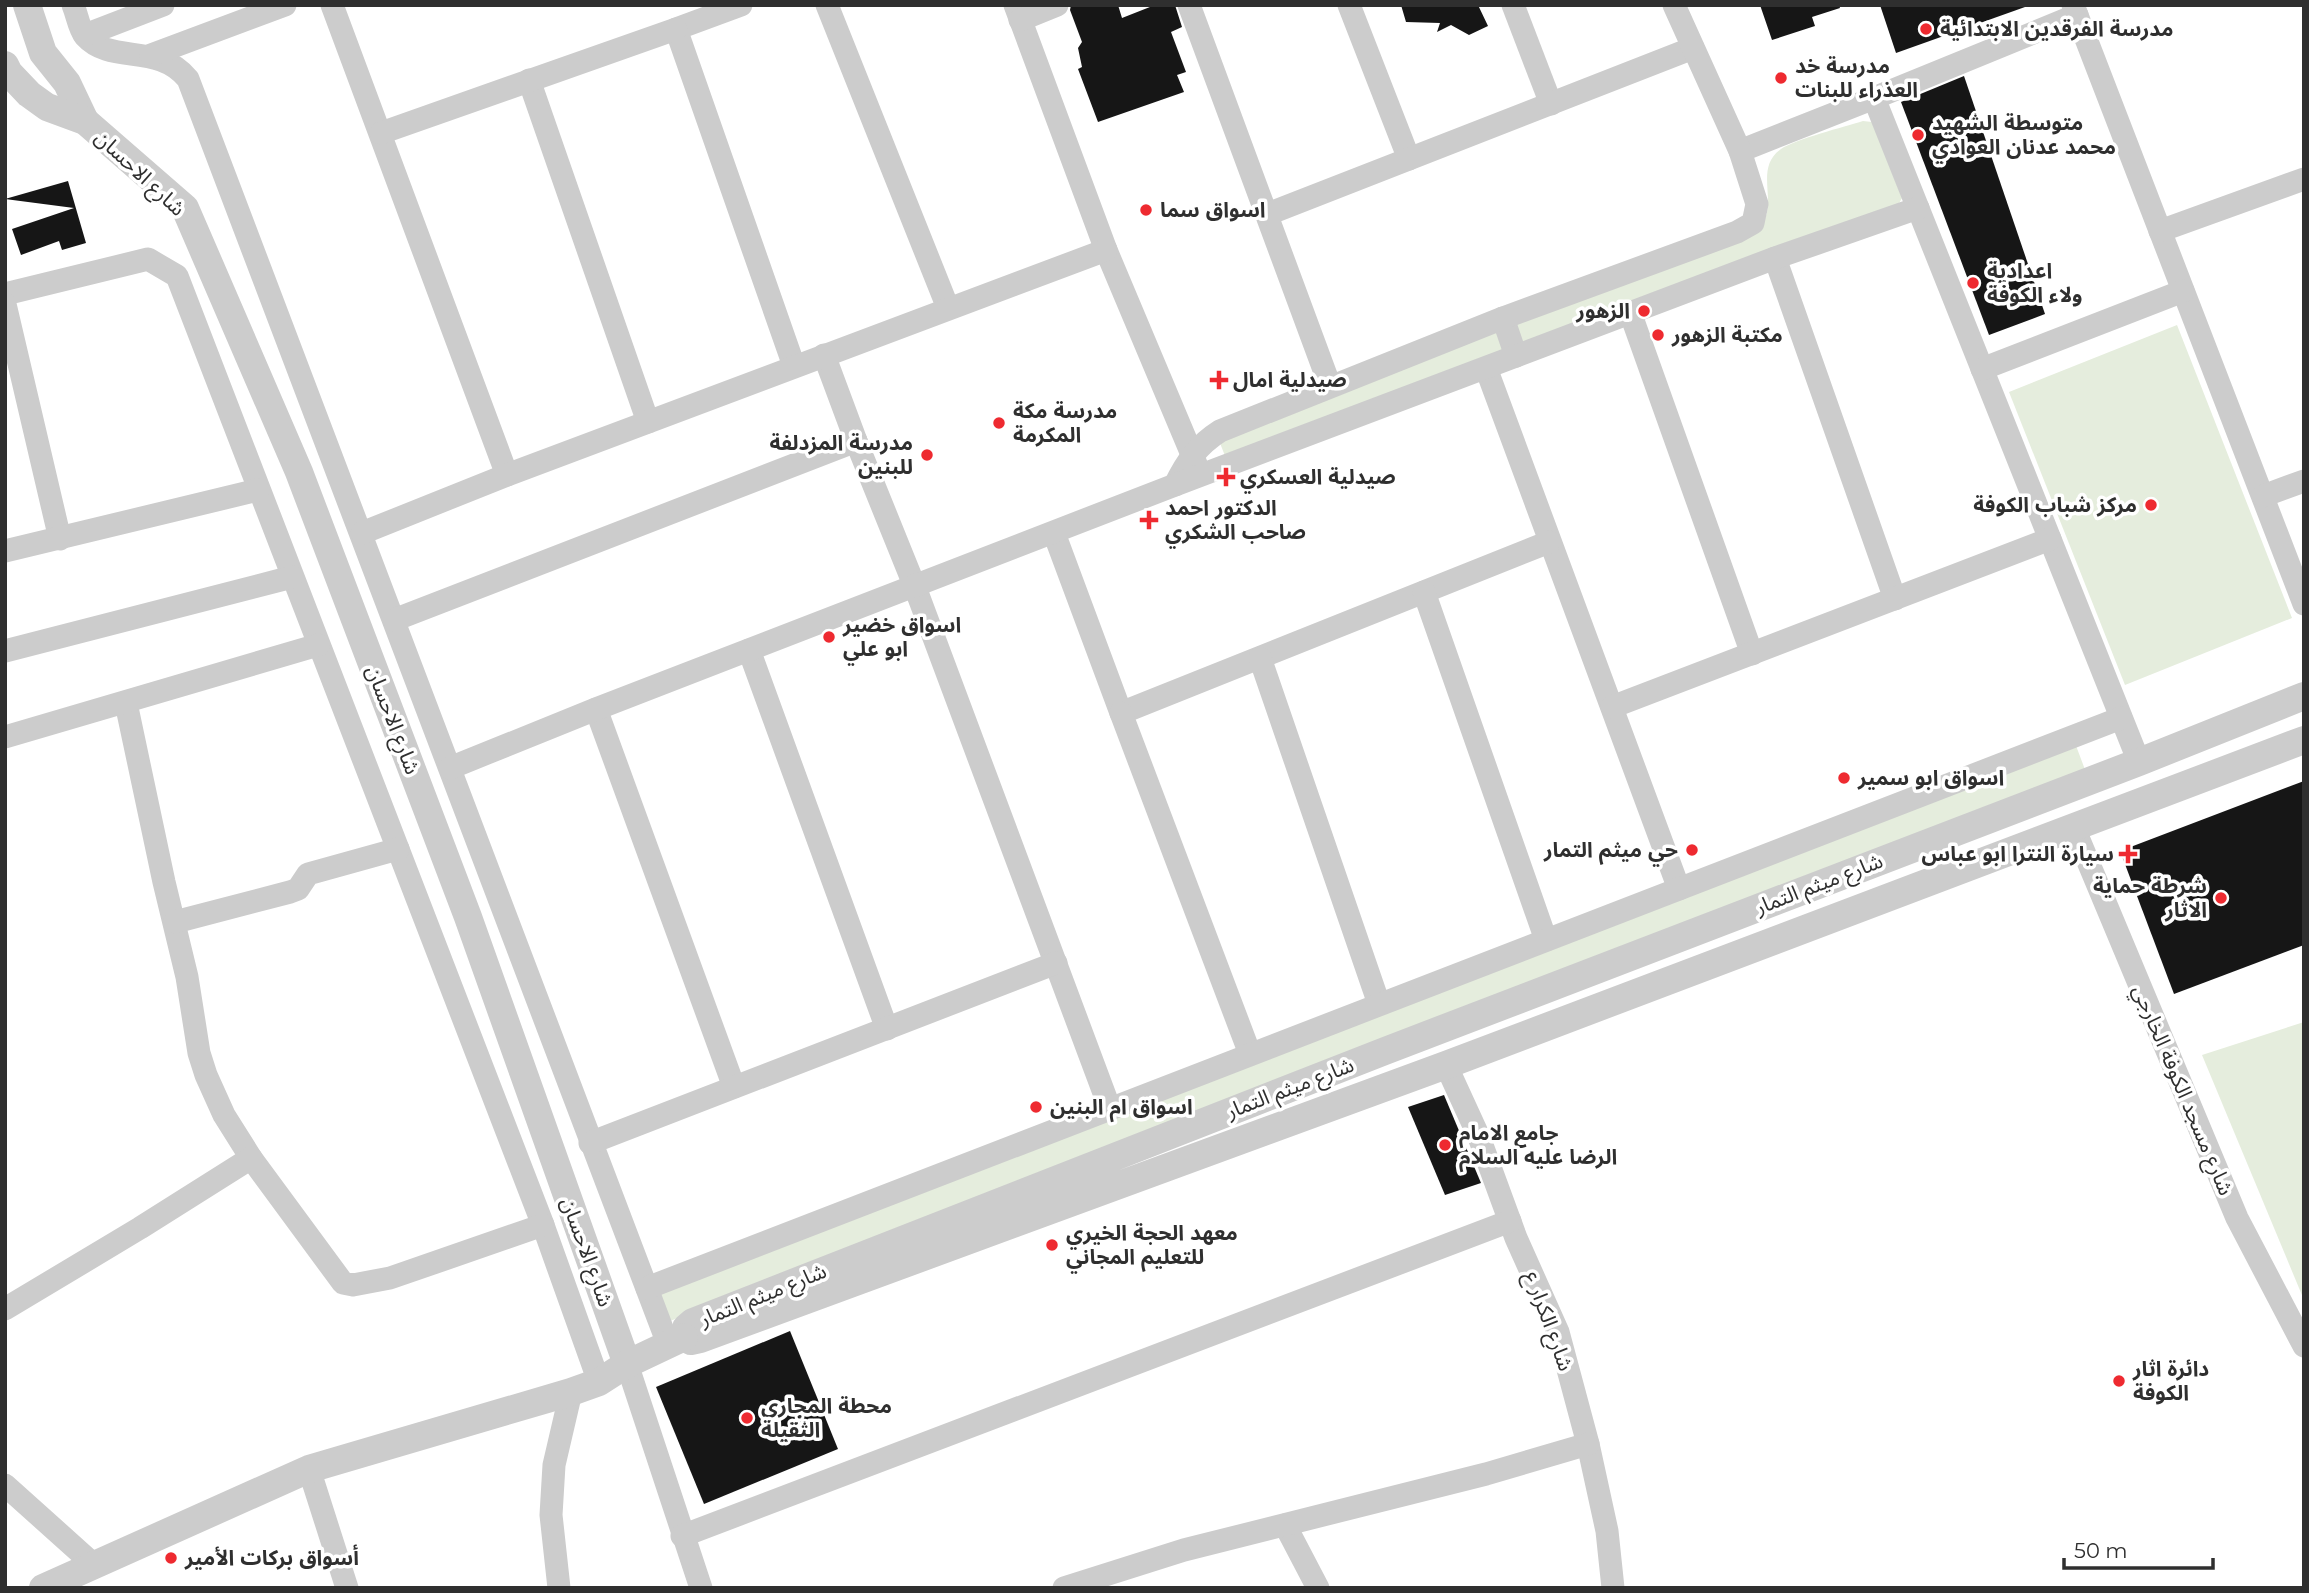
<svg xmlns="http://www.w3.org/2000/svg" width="2309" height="1593" viewBox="0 0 2309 1593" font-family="Montserrat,'Noto Sans Arabic',sans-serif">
<rect width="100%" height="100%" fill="#fff"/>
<!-- green -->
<g fill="#e5eddd">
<path d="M 1863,121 L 1872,122 L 1902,198 L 1897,207 L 1524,346 L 1515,320 L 1759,227 C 1781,206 1752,169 1781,149 C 1796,139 1844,127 1863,121 Z"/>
<path d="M 2177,325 L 2292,618 L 2125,685 L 2009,392 Z"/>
<path d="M 1497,328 L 1506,352 L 1227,461 L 1218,438 Z"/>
<path d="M 2075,743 L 2087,775 L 670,1321 L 658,1289 Z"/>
<path d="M 2304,1022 L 2304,1300 L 2202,1055 Z"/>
</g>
<!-- building -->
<g fill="#161616">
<path d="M 1071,5 L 1118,5 L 1122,18 L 1155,5 L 1175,5 L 1182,27 L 1171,32 L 1186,72 L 1177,75 L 1184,92 L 1098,122 L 1078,69 L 1082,67 L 1078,48 L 1082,42 L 1070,10 Z"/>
<path d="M 1401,5 L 1478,5 L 1488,26 L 1469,35 L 1451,25 L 1437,32 L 1440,23 L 1406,22 Z"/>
<path d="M 1760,5 L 1839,5 L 1840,8 L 1812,17 L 1815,26 L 1772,40 Z"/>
<path d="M 1880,5 L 2024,5 L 2025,7 L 1896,53 Z"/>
<path d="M 1964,76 L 2045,314 L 1989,335 L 1901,102 Z"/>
<path d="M 68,181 L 86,243 L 62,250 L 59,241 L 21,255 L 12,229 L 74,208 L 5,199 Z"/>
<path d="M 2304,781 L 2304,945 L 2174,994 L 2120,851 Z"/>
<path d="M 1444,1095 L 1481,1183 L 1445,1195 L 1408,1107 Z"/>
<path d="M 790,1331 L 838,1449 L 704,1504 L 656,1387 Z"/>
</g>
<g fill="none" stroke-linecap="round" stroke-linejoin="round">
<!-- minor -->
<g stroke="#ccc" stroke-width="23">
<path d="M 73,5 C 77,14 79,29 85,36 C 111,65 158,42 188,79 L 668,1344"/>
<path d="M 332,5 L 507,475"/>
<path d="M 741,5 L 676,29 L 794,366"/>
<path d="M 827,5 L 948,308"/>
<path d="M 1015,5 L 1106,250 L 1196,464"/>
<path d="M 1189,5 L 1330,386"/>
<path d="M 1349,5 L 1409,159"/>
<path d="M 1513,5 L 1551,104"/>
<path d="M 2073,5 L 2304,604"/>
<path d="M 1020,20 L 1057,5"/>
<path d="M 85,35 L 163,5"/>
<path d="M 151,55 L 285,5"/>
<path d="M 529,80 L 648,422"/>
<path d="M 1874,98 L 2077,15"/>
<path d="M 381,133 L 676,29"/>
<path d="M 1740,151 L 1874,98 L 2139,762"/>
<path d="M 1268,214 L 1693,48"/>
<path d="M 2160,231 L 2304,179"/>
<path d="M 1775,258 L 1895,599"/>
<path d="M 5,294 L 148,259 L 177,276 L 543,1225 L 599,1382"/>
<path d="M 5,304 L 60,539"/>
<path d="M 1630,312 L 1752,654"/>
<path d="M 1503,318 L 1516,356"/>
<path d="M 824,355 L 856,441 L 915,587 L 1110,1109"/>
<path d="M 1486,368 L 1679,889"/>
<path d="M 1982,369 L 2183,291"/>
<path d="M 1175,485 C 1186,462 1198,445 1220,431 L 1503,318 L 1737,232 L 1753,223 L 1757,204 L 1740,151 L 1674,5"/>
<path d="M 2263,496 L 2304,481"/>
<path d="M 362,533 L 507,475 L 1106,250"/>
<path d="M 1054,533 L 1121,713 L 1549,542"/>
<path d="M 5,551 L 258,490"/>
<path d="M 1424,592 L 1546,940"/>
<path d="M 394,620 L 856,441"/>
<path d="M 749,650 L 887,1029"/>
<path d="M 5,651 L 292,577"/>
<path d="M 1260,658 L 1379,1004"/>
<path d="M 126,703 L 164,882 L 187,977 L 199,1053 L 206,1075 L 224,1115 L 251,1158 L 343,1283 L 353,1285 L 390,1278 L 543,1225"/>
<path d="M 1612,707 L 2050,539"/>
<path d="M 596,709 L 734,1087"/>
<path d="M 1121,713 L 1250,1054"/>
<path d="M 5,737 L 318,645"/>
<path d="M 450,768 L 596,709 L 1175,485 L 1775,258 L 1918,208"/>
<path d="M 2074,828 L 2237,1218 L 2304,1346"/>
<path d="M 175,922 L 290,892 L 298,889 L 308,874 L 398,849"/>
<path d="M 1446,1065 L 1479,1137 L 1516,1238 L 1558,1332 L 1588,1444 L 1607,1531 L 1613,1588"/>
<path d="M 590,1143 L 1056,963"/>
<path d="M 647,1288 L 2121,718"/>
<path d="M 5,1309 L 140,1228 L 251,1158"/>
<path d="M 627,1364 L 701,1588"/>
<path d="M 309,1469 L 347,1588"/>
<path d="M 5,1485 L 93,1564"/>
<path d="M 1285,1525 L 1318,1588"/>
<path d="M 682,1536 L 1510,1221"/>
<path d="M 559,1588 L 551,1515 L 554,1465 L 571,1392"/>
<path d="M 1064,1588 L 1184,1550 L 1486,1474 L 1588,1444"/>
</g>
<!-- tertiary -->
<g stroke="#ccc" stroke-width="28">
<path d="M 27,5 L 43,53 L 67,83 L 85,121"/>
<path d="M 5,65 L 9,73 L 29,94 L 47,107 L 85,121 L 185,208 L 299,472 L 468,917 L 627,1364"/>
<path d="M 2304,696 L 2139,762 L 1385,1051 L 693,1322 L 686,1328 L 684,1337 L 691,1341 L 700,1339 L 1446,1065 L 2304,740"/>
<path d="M 43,1588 L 309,1469 L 571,1392 L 599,1382 L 627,1364 L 684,1337"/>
</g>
</g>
<!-- markers -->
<g fill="#ee2a30" stroke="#fff" stroke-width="2.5">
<circle cx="1926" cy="29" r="7"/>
<circle cx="1781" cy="78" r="7"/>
<circle cx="1918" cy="135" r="7"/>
<circle cx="1146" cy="210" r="7"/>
<circle cx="1973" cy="283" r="7"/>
<circle cx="1644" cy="311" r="7"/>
<circle cx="1658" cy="335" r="7"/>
<path d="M1215.5 369.5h7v7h7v7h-7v7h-7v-7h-7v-7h7z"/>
<circle cx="999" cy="423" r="7"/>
<circle cx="927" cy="455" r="7"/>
<path d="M1222.5 466.5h7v7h7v7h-7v7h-7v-7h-7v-7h7z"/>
<circle cx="2151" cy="505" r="7"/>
<path d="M1145.5 509.5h7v7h7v7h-7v7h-7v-7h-7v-7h7z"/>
<circle cx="829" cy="637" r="7"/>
<circle cx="1844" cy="778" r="7"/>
<circle cx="1692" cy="850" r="7"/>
<path d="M2124.5 843.5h7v7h7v7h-7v7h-7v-7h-7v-7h7z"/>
<circle cx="2221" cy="898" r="7"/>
<circle cx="1036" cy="1107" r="7"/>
<circle cx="1445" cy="1145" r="7"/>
<circle cx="1052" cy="1245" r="7"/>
<circle cx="2119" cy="1381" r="7"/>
<circle cx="747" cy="1418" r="7"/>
<circle cx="171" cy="1558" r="7"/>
</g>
<g text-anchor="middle" stroke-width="7" stroke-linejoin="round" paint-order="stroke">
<!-- poi labels -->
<g font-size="21" font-weight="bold" fill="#2f2f2f" stroke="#fff" text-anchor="start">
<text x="1940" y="36">مدرسة الفرقدين الابتدائية</text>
<text x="1795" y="73">مدرسة خد<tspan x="1795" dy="24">العذراء للبنات</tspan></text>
<text x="1932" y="130">متوسطة الشهيد<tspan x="1932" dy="24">محمد عدنان العوادي</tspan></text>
<text x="1160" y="217">اسواق سما</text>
<text x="1987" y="278">اعدادية<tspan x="1987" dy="24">ولاء الكوفة</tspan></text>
<text x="1630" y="318" text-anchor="end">الزهور</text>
<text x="1672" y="342">مكتبة الزهور</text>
<text x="1233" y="387">صيدلية امال</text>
<text x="1013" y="418">مدرسة مكة<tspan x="1013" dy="24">المكرمة</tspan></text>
<text x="913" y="450" text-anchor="end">مدرسة المزدلفة<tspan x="913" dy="24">للبنين</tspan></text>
<text x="1240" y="484">صيدلية العسكري</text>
<text x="2137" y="512" text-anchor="end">مركز شباب الكوفة</text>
<text x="1165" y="515">الدكتور احمد<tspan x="1165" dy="24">صاحب الشكري</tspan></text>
<text x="843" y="632">اسواق خضير<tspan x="843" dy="24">ابو علي</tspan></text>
<text x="1858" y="785">اسواق ابو سمير</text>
<text x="1678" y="857" text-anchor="end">حي ميثم التمار</text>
<text x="2114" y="861" text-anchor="end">سيارة النترا ابو عباس</text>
<text x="2207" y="893" text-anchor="end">شرطة حماية<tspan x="2207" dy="24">الاثار</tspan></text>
<text x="1050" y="1114">اسواق ام البنين</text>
<text x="1459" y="1140">جامع الامام<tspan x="1459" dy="24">الرضا عليه السلام</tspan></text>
<text x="1066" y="1240">معهد الحجة الخيري<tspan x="1066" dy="24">للتعليم المجاني</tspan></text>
<text x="2133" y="1376">دائرة اثار<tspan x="2133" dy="24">الكوفة</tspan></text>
<text x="761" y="1413">محطة المجاري<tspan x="761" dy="24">الثقيلة</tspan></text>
<text x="185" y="1565">أسواق بركات الأمير</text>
</g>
<!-- street labels -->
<g font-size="21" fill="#2f2f2f" stroke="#fff">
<text transform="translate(140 173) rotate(43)" y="7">شارع الاحسان</text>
<text transform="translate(393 720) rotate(69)" y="7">شارع الاحسان</text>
<text transform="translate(1819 884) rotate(-21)" y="7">شارع ميثم التمار</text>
<text transform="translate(1290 1088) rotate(-21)" y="7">شارع ميثم التمار</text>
<text transform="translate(2183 1090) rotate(67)" y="7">شارع مسجد الكوفة الخارجي</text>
<text transform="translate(587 1252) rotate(70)" y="7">شارع الاحسان</text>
<text transform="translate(763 1295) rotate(-22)" y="7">شارع ميثم التمار</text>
<text transform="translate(1549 1321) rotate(70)" y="7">شارع الكرار ع</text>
</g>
</g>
<!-- border -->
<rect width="2309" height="1593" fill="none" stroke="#2f2f2f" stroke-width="14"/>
<!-- scale -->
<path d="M2064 1558v10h149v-10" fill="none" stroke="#2f2f2f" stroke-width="3.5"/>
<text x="2074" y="1558" font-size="21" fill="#2f2f2f" stroke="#ffffff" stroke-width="5" paint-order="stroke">50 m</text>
</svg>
